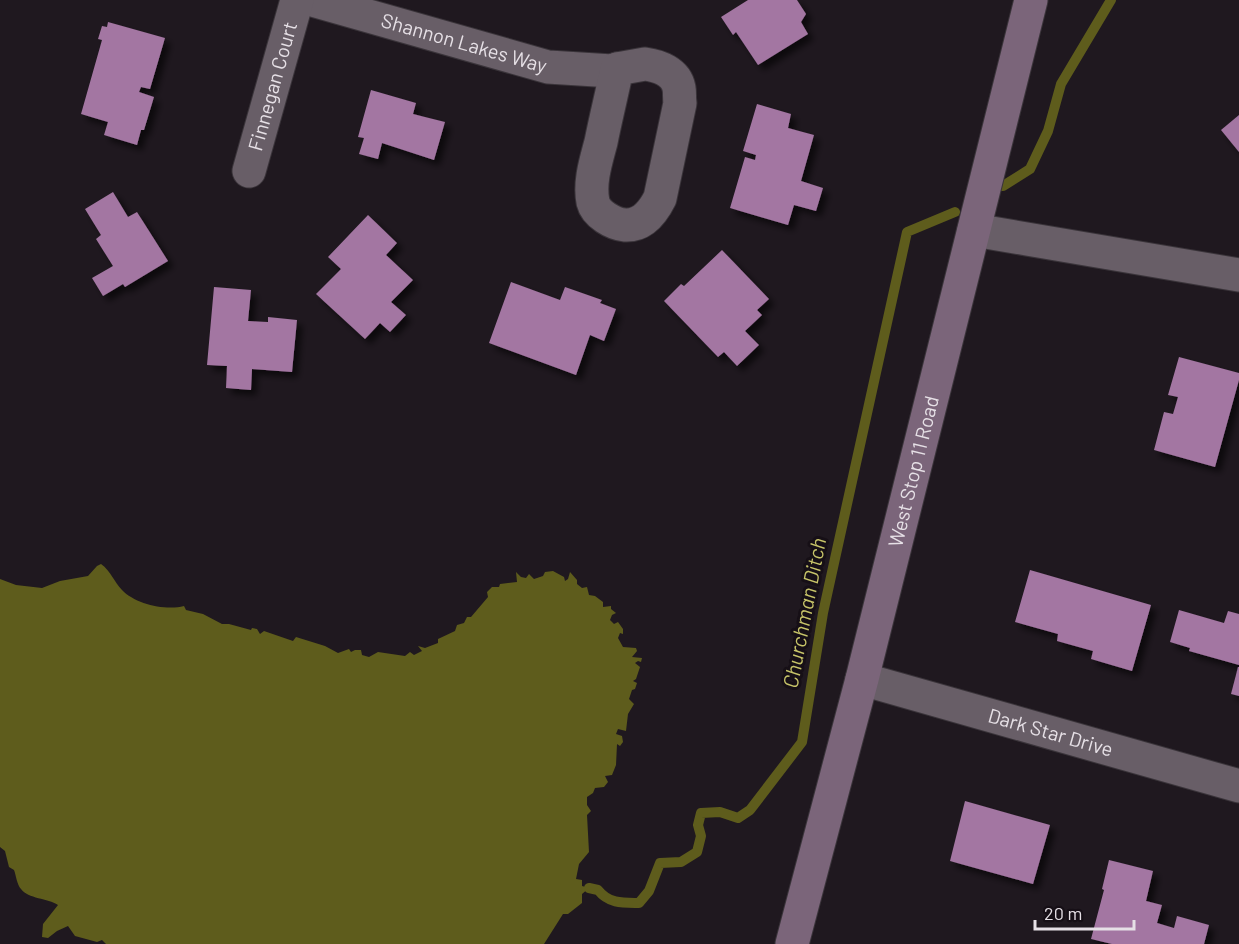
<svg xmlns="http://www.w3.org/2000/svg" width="1239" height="944" viewBox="0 0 1239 944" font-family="Barlow,sans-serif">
<defs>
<filter id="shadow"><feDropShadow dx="5.5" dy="5.5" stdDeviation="3" flood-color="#0009"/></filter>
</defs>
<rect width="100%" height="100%" fill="#1f181f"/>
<!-- water -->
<path fill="#5e5c1c" d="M 101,564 C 111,571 114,582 122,590 C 135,604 166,611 184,606 L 186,610 L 203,614 L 222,624 L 229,624 L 251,630 L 252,628 L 257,629 L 260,634 L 264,631 L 293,641 L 296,637 L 325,646 L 338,653 L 349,649 L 351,652 L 355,650 L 361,650 L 362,655 L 369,657 L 378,652 L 405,656 L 410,652 L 414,655 L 422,651 L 418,646 L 425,648 L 438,643 L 438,639 L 455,631 L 457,625 L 464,623 L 467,617 L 471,617 L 488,597 L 487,592 L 492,587 L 499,587 L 500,584 L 517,582 L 516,572 L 521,577 L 526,578 L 529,574 L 534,579 L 543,576 L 545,572 L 553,571 L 564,577 L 565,581 L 568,579 L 570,572 L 577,580 L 577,584 L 582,588 L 587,587 L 589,595 L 595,596 L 603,602 L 603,607 L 611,606 L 611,609 L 616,613 L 612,615 L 610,620 L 614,624 L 618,622 L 623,629 L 623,634 L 620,633 L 618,638 L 623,647 L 636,648 L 637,651 L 632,657 L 642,658 L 641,662 L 638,661 L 635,663 L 640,667 L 636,679 L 633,681 L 637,683 L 635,689 L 632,690 L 629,699 L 634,704 L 628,714 L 626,731 L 618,729 L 616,734 L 622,736 L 623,742 L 620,746 L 617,744 L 616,765 L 612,775 L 605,776 L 608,782 L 604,787 L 595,788 L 593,793 L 587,797 L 587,805 L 591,811 L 587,815 L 589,852 L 579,864 L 576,879 L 582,880 L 582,886 L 589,888 L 582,894 L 582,903 L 568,914 L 563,914 L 544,944 L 106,944 L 102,940 L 97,942 L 75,936 L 68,926 L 57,931 L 48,938 L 42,937 L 43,924 L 58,905 C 48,898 28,899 21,889 C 17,885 16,875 14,870 L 9,867 L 5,851 L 0,847 L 0,579 L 16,585 L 42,588 L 60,581 L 88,576 L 97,566 Z"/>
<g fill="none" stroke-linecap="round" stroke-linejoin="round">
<!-- stream -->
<g stroke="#5e5c1c" stroke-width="10">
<path d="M 1003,186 L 1030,169 L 1048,131 L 1061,84 L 1111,0"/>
<path d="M 589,888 L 598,890 C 609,904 623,903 639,903 L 649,891 L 660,863 L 681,862 L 697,852 L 701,836 L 698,825 L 701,813 L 720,812 L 738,818 L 750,810 L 802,742 L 823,613 L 907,232 L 955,212"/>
</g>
</g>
<!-- building -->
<g fill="#a376a2" filter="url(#shadow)">
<path d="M 748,0 L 797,0 L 806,14 L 801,22 L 808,34 L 758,65 L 736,32 L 733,35 L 721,17 Z"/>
<path d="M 108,22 L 165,38 L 150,89 L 141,87 L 139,92 L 154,97 L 144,130 L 141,130 L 137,145 L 104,135 L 108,122 L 81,114 L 102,40 L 98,39 L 102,26 L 107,27 Z"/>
<path d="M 371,90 L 416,103 L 413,114 L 445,122 L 434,160 L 382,143 L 378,159 L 359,154 L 364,138 L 358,137 Z"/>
<path d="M 757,104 L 791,114 L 788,128 L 814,135 L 801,181 L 823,188 L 816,211 L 794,205 L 788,225 L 730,208 L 745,157 L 755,160 L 756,155 L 743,151 Z"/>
<path d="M 1239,115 L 1239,152 L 1221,130 Z"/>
<path d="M 113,192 L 128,217 L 137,212 L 168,261 L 125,287 L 123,284 L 103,296 L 92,278 L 113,266 L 96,239 L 101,235 L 85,209 Z"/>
<path d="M 368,215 L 397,243 L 386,255 L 413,280 L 391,302 L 406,315 L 390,332 L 380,323 L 365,339 L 316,294 L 341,269 L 328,257 Z"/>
<path d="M 722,250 L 769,299 L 757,310 L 762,315 L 745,331 L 759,345 L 737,366 L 724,352 L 718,357 L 664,301 L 681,284 L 684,286 Z"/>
<path d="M 511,282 L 560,300 L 565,287 L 602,300 L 600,303 L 616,309 L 604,341 L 590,335 L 576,375 L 489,343 Z"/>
<path d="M 214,287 L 251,290 L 248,321 L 268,322 L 268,317 L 297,320 L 292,372 L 252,369 L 251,390 L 226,388 L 227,366 L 207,365 Z"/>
<path d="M 1179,357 L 1239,373 L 1239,380 L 1215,467 L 1154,450 L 1164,412 L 1173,414 L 1178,397 L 1168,395 Z"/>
<path d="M 1030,570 L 1151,605 L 1132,671 L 1091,659 L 1093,651 L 1057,641 L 1058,634 L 1015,622 Z"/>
<path d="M 1179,610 L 1224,623 L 1228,611 L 1239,614 L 1239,665 L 1189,651 L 1190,648 L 1170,642 Z"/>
<path d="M 1238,667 L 1239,667 L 1239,696 L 1231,694 Z"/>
<path d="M 965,801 L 1050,825 L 1033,884 L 950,861 Z"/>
<path d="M 1109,860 L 1153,871 L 1146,901 L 1162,905 L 1157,923 L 1174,928 L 1177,916 L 1209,925 L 1204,944 L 1112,944 L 1091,939 L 1104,890 L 1102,889 Z"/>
</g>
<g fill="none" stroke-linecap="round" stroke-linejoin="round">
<!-- street casing -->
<g stroke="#3a343a" stroke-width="35">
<g id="street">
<path id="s1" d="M 312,0 L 548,67 L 612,71 L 617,69"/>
<path d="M 645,64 C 659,66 676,72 679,88 C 680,93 679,98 680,103 L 660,198 C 653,212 642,226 625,225 C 613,224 596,214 593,202 C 589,182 596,161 601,142 C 606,117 612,93 617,69 Z"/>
<path id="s2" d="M 249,171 L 297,0"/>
<path d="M 974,230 L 1239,275"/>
<path id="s3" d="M 862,679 L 1239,786"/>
</g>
</g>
<!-- secondary casing -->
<g stroke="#3a343a" stroke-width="35">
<g id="secondary">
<path id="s4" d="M 792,944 L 862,679 L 1031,0"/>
</g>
</g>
<!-- street -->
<use href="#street" stroke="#685e67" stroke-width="33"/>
<!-- secondary -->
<use href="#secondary" stroke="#7b657a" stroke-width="33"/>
</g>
<g text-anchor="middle" stroke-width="6" stroke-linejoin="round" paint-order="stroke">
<!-- street labels -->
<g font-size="20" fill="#e6e0e6" stroke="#160f16">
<text dy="7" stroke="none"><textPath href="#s1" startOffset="158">Shannon Lakes Way</textPath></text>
<text dy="7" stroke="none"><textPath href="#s2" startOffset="88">Finnegan Court</textPath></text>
<text dy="7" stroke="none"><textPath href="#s4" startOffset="488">West Stop 11 Road</textPath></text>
<text dy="7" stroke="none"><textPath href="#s3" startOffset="196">Dark Star Drive</textPath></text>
</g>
<!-- water labels -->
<g font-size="21" font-style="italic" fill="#c7c469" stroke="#160f16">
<text transform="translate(805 613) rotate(-79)" y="7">Churchman Ditch</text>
</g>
</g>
<!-- scale -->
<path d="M1035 920v9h99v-9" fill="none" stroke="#e6e0e6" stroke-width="3"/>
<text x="1044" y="920" font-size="18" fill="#e6e0e6" stroke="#160f16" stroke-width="4.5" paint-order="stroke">20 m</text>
</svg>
